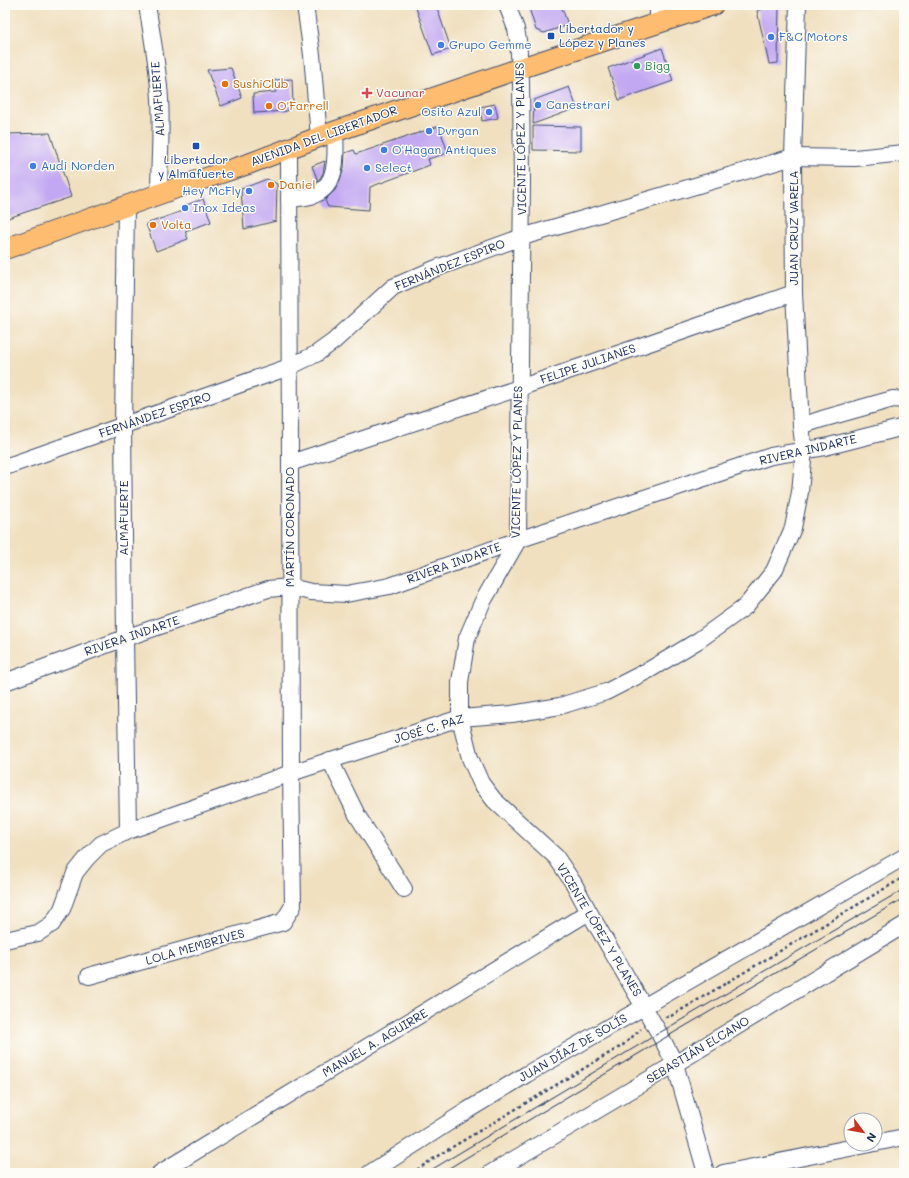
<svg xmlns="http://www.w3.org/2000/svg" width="909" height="1178" viewBox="0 0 909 1178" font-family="Mali,sans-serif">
<rect width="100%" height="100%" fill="#fdfcf7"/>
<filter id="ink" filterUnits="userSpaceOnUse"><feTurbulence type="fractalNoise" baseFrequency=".025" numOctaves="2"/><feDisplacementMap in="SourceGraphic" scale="8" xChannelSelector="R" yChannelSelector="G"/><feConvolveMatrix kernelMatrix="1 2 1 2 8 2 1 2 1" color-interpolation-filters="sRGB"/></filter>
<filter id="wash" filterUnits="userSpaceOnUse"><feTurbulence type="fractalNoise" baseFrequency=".012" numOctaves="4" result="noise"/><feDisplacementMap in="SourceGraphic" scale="16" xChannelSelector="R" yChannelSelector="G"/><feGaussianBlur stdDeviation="0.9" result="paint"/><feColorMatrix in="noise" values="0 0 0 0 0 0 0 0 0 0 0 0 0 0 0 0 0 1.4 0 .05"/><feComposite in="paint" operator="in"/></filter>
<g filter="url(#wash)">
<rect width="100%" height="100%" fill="#f0e0c0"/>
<g id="blocks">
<!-- building -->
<g fill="#c2a7f2">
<path d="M 425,5 L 436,5 L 451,49 L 433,55 L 416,8 Z"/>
<path d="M 538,5 L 561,5 L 568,25 L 544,33 L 536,30 L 529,8 Z"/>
<path d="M 776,5 L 779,5 L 778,63 L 769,64 L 757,11 Z"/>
<path d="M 662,48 L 673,81 L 619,100 L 608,68 Z"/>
<path d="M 231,68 L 242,98 L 221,106 L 207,70 Z"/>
<path d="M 292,79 L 293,104 L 287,111 L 254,113 L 253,94 L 276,92 L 275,80 Z"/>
<path d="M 569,87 L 577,108 L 533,124 L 534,100 Z"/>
<path d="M 495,104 L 498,118 L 482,121 L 480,107 Z"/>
<path d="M 439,126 L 448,153 L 428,159 L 430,165 L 370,187 L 369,210 L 328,207 L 325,200 L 335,190 L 340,180 L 344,169 L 345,153 L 354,150 L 356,154 Z"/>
<path d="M 533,126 L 581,127 L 581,151 L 533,150 Z"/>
<path d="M 50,133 L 71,197 L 5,219 L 5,134 Z"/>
<path d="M 325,161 L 323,173 L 318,181 L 312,166 Z"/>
<path d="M 267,179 L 277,184 L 276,221 L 244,229 L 241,189 Z"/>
<path d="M 203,199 L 211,222 L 185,231 L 188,239 L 156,251 L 146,224 L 182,211 L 181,207 Z"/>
</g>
</g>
</g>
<g filter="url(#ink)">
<use href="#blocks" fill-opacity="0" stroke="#3b4a6d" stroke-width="1"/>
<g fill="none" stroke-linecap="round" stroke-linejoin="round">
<!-- minor casing -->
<g stroke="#3b4a6d" stroke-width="18">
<g id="minor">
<path d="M 147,5 C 152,36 158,67 160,99 C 162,131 159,162 159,194"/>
<path d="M 305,5 L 312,55 L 319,137"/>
<path d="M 507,5 L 516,29 L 518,40 L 521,82 L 522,183 L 518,540 L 482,603 L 467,638 L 460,682 L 460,718 L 470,758 L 481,783 L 494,800 L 556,857 L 574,884 L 589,912 L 659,1033 L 675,1064 L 706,1173"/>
<path d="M 658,23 L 658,5"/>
<path d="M 289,199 C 296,198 307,198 314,195 C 339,185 336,153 335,131"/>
<path d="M 126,206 L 123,426 L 125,638 L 128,831"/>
<path d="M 801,426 L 822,419 L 893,399 L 904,400"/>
<path d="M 290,463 L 519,388 L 794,293"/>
<path d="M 5,467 L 289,367 L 316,354 L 334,341 L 393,287 L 434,269 L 522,237 L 793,157 L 855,158 L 904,153"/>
<path d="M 5,682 L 125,638 L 268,589 L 290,587 L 311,592 L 346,594 L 390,586 L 518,540 L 771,456 L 825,447 L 904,427"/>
<path d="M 330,760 L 357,815 L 404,889"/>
<path d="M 5,940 L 38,933 L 52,924 L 62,909 L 75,873 L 87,858 L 101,844 L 128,831 L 291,773 L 460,718 L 512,714 L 560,706 L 606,692 L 649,670 L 699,640 L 745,607 L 774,571 L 793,528 L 800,492 L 804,450 L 801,426 L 794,293 L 793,157 L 798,5"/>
<path d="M 89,976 L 283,922 L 293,906 L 291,773 L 289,148"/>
<path d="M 875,1143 L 904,1137"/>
<path d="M 160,1173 L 589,912"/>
<path d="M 370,1173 L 468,1110 L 527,1074 L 904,857"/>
<path d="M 491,1173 L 675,1064 L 904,925"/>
<path d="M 723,1173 L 870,1144"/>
</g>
</g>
<!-- major casing -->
<g stroke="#3b4a6d" stroke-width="22">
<path id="major" d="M 5,249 L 182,186 L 251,163 L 319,137 L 521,68 L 713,5"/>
</g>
<!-- path -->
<g stroke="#3b4a6d" stroke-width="2.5" stroke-dasharray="3 3" stroke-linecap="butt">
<path d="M 665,1017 L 671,1016 L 904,877"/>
<path d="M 412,1173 L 439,1155 L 623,1045 L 641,1029"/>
</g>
<!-- minor -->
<use href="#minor" stroke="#fff" stroke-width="16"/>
<!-- major -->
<use href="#major" stroke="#fdbc70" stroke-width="20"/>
<!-- tram -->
<g stroke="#1b2f5e" stroke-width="1">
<path d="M 426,1173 L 659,1033 L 904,889"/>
<path d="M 441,1173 L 663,1039 L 904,898"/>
</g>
</g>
</g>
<!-- markers -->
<g fill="#1a4fb4" stroke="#fdfcf7" stroke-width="1.5">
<rect x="547" y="32" width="8" height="8" rx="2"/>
<rect x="192" y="142" width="8" height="8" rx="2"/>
</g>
<g fill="#3f7fe0" stroke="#fdfcf7" stroke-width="1.5">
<circle cx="771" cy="37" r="4"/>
<circle cx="441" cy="45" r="4"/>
<circle cx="538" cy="105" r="4"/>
<circle cx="489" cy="112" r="4"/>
<circle cx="429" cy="131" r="4"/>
<circle cx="384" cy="150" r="4"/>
<circle cx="33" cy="166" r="4"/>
<circle cx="367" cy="168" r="4"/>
<circle cx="249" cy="191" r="4"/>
<circle cx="185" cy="208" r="4"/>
</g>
<circle fill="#2e9e5b" stroke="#fdfcf7" stroke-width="1.5" cx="637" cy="66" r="4"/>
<g fill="#e8710a" stroke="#fdfcf7" stroke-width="1.5">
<circle cx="225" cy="84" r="4"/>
<circle cx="269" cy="106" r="4"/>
<circle cx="271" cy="185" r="4"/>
<circle cx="153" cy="225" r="4"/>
</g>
<path fill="#e0444e" stroke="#fdfcf7" stroke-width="1.5" d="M365 87h4v4h4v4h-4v4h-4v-4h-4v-4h4z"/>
<g text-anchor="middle" stroke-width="3" stroke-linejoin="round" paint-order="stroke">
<!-- transit labels -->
<g font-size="12" fill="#164399" stroke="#fdfcf7" text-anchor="start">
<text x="559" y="33">Libertador y<tspan x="559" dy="14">López y Planes</tspan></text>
<text x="196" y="164" text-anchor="middle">Libertador<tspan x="196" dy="14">y Almafuerte</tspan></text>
</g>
<!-- shop labels -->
<g font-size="12" fill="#366cbe" stroke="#fdfcf7" text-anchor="start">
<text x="779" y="41">F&amp;C Motors</text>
<text x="449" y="49">Grupo Gemme</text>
<text x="546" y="109">Canestrari</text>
<text x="481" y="116" text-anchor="end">Osito Azul</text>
<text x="437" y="135">Dvrgan</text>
<text x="392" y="154">O'Hagan Antiques</text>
<text x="41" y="170">Audi Norden</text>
<text x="375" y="172">Select</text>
<text x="241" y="195" text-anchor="end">Hey McFly</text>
<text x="193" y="212">Inox Ideas</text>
</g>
<!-- leisure labels -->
<g font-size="12" fill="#27864d" stroke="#fdfcf7" text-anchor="start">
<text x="645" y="70">Bigg</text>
</g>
<!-- food labels -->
<g font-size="12" fill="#c56008" stroke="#fdfcf7" text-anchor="start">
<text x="233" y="88">SushiClub</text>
<text x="277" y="110">O'Farrell</text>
<text x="279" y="189">Daniel</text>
<text x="161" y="229">Volta</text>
</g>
<!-- health labels -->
<g font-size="12" fill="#be3a42" stroke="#fdfcf7" text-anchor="start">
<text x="376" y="97">Vacunar</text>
</g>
<!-- street labels -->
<g font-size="12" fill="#1b2f5e" stroke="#fdfcf7">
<text transform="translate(158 99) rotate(-94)" y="4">ALMAFUERTE</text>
<text transform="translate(324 136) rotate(-20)" y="4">AVENIDA DEL LIBERTADOR</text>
<text transform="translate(521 139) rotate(-91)" y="4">VICENTE LÓPEZ Y PLANES</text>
<text transform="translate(794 228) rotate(-90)" y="4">JUAN CRUZ VARELA</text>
<text transform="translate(450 265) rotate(-22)" y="4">FERNÁNDEZ ESPIRO</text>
<text transform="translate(588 364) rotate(-19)" y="4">FELIPE JULIANES</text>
<text transform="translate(155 415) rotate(-19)" y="4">FERNÁNDEZ ESPIRO</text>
<text transform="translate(808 450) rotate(-13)" y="4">RIVERA INDARTE</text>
<text transform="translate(517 462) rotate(-89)" y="4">VICENTE LÓPEZ Y PLANES</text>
<text transform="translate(124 518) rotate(-90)" y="4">ALMAFUERTE</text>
<text transform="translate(290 527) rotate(-90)" y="4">MARTÍN CORONADO</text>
<text transform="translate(454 563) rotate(-20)" y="4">RIVERA INDARTE</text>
<text transform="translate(132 636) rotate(-19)" y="4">RIVERA INDARTE</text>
<text transform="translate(429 729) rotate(-17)" y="4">JOSÉ C. PAZ</text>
<text transform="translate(599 930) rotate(59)" y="4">VICENTE LÓPEZ Y PLANES</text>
<text transform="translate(195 947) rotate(-16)" y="4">LOLA MEMBRIVES</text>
<text transform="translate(375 1043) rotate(-31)" y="4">MANUEL A. AGUIRRE</text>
<text transform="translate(573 1048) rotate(-30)" y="4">JUAN DÍAZ DE SOLÍS</text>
<text transform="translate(698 1050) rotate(-31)" y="4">SEBASTIÁN ELCANO</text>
</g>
</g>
<!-- margin -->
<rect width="909" height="1178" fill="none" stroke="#fdfcf7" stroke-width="20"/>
<!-- north arrow -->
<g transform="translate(863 1132) rotate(122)"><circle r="19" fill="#fdfcf7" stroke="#a3aaba"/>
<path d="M0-3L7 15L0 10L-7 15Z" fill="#c8321e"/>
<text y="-6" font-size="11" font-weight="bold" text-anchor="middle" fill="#1b2f5e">N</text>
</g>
</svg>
